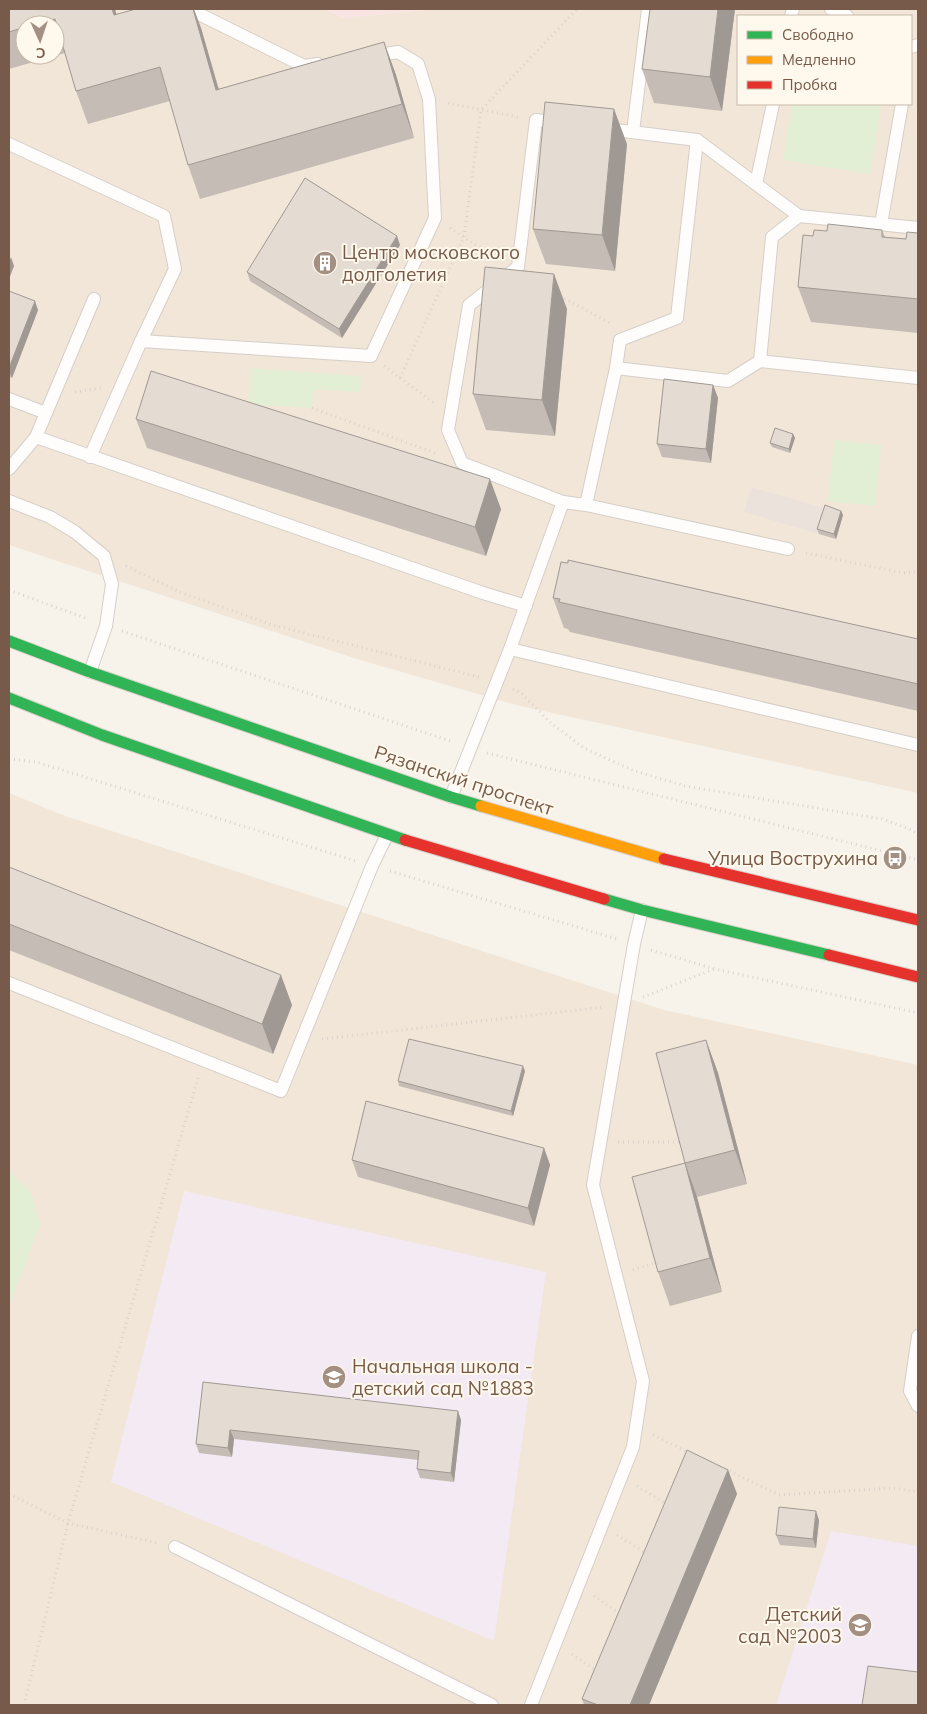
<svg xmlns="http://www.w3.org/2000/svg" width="927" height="1714" viewBox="0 0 927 1714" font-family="Mulish,sans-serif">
<rect width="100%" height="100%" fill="#f7f3eb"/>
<!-- residential -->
<g fill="#f1e6d8" fill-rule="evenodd">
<path d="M 9,9 L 325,9 L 344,18 L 435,9 L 918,9 L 918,793 L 516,705 L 357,659 L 9,545 ZM 738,16 L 911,16 L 911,104 L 738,104 ZM 25,25 L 55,25 L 55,55 L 25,55 Z"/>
<path d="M 9,793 L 65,816 L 664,1010 L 918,1065 L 918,1705 L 9,1705 Z"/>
</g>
<!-- industrial -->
<path fill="#ebe3db" d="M 751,487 L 827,509 L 819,534 L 744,512 Z"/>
<!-- education -->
<g fill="#f4eaf3">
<path d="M 184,1191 L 546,1272 L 494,1641 L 111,1482 Z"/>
<path d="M 831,1531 L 918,1546 L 918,1705 L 776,1705 Z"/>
</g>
<!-- medical -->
<path fill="#f9e4e3" d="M 325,9 L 435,9 L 344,18 Z"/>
<!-- green -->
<g fill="#e3efd5">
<path d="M 792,104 L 881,104 L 870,174 L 783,160 Z"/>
<path d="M 251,368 L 361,376 L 360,392 L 313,389 L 312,408 L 248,404 Z"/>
<path d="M 834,440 L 881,445 L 875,506 L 828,501 Z"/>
<path d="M 9,1170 L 31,1193 L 40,1224 L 11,1302 L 9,1303 Z"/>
</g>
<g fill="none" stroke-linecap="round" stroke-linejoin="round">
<!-- lane casing -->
<g stroke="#d6cfc8" stroke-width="14">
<g id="lane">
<path d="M 189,9 L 304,66 L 318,64"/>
<path d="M 831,9 L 847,16"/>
<path d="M 791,16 L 793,9"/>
<path d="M 911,47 L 918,45"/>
<path d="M 560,123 L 536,120 L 518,267 L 469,305 L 448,430 L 462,463 L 563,502 L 586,505 L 788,549"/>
<path d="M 607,129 L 697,140 L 799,216 L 918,228"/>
<path d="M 633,132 L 648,9"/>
<path d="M 9,144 L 164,216 L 175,269 L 141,341"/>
<path d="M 756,184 L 773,104"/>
<path d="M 799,216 L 772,237 L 760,361 L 918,378"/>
<path d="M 881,224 L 902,104"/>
<path d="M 616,368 L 728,381 L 760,361"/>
<path d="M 9,399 L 46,413"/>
<path d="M 36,437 L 483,593 L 526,606"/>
<path d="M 90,457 L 141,341 L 371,356 L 435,218 L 429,99 L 418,64 L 398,52 L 372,56"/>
<path d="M 9,469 L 36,437 L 94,299"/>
<path d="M 9,501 L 50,517 L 75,532 L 104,556 L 112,584 L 106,626 L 90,672"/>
<path d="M 586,505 L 616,368 L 620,340 L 677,318 L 697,140"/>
<path d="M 510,649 L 918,745"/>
<path d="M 451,797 L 510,649 L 563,502"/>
<path d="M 9,983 L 281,1091 L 372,866 L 387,835"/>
<path d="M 918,1336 L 910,1391 L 918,1406"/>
<path d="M 175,1547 L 492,1705"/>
<path d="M 531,1705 L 633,1447 L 643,1381 L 593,1185 L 634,944 L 642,910"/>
</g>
</g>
<!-- fast casing -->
<g stroke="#d9d0c9" stroke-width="13">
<g id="fast">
<path d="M 9,641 L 90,672 L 451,797 L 481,806"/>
<path d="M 9,698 L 102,735 L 405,840"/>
<path d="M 604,899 L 642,910 L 829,955"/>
</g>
</g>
<!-- slow casing -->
<g stroke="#d9d0c9" stroke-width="13">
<path id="slow" d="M 481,806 L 664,859"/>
</g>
<!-- jam casing -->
<g stroke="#d9d0c9" stroke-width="13">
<g id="jam">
<path d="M 405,840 L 604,899"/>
<path d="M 664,859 L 918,920"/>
<path d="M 829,955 L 918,977"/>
</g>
</g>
<!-- path -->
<g stroke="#dad2cd" stroke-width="3" stroke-dasharray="1 4" stroke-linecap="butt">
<path d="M 448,103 L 518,117"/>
<path d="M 450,228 L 497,259"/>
<path d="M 560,296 L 612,324"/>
<path d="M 384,366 L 434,403"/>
<path d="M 400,378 L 464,237 L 481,110 L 577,9"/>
<path d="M 75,392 L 101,388"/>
<path d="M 312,408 L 438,454"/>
<path d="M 806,553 L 903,573 L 918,572"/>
<path d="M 126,566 L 182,593 L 273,625 L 479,677"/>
<path d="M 9,590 L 88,619"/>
<path d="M 122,631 L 453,742"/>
<path d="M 513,689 L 522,694 L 551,723 L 584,748 L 632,770 L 685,786 L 882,819 L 907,828 L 918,834"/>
<path d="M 487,753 L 918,860"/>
<path d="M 9,759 L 36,762 L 356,861"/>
<path d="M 390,871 L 617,939"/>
<path d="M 651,950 L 715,969 L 918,1013"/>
<path d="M 643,997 L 714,969"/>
<path d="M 322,1039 L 604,1007"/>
<path d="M 618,1142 L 682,1142"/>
<path d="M 633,1270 L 658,1262"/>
<path d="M 653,1435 L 690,1453"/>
<path d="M 725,1469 L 779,1495 L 893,1488 L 918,1492"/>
<path d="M 637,1486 L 668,1505"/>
<path d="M 9,1494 L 68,1523 L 157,1543"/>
<path d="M 617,1535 L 647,1554"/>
<path d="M 594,1596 L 622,1615"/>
<path d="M 572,1654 L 598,1672"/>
<path d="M 24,1705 L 68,1523 L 198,1078"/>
</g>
<!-- lane -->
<use href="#lane" stroke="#fefdfc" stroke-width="12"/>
<!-- fast -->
<use href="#fast" stroke="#30b455" stroke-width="11"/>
<!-- slow -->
<use href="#slow" stroke="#ff9f0a" stroke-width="11"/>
<!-- jam -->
<use href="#jam" stroke="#e5322d" stroke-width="11"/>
</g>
<!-- wall -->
<g fill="#c4bcb5" fill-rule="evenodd">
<path d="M 9,9 L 115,9 L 116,14 L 201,28 L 219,89 L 384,42 L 396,75 L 414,138 L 200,199 L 188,165 L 170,101 L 88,124 L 76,91 L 65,53 L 9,69 ZM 25,25 L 55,25 L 55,55 L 25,55 Z"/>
<path d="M 735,9 L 722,111 L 654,103 L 642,69 Z"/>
<path d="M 627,144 L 615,271 L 546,264 L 533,229 Z"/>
<path d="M 882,230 L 885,237 L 906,239 L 918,233 L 918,333 L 811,322 L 798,287 L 813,236 L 827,231 Z"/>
<path d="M 400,245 L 342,338 L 250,281 L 247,272 Z"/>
<path d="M 9,291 L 38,310 L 12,378 L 9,377 Z"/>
<path d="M 567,309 L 555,436 L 486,430 L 473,394 Z"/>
<path d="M 713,385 L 718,398 L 711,463 L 662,457 L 657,444 Z"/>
<path d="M 136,419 L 501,509 L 486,556 L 147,448 Z"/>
<path d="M 793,434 L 795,438 L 790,453 L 772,447 L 770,443 Z"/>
<path d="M 841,511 L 843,515 L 836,539 L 819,534 L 817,529 Z"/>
<path d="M 553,598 L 918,639 L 918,711 L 570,632 L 568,629 L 564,628 Z"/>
<path d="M 9,867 L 292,1005 L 273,1054 L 9,950 Z"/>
<path d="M 706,1040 L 718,1073 L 747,1184 L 697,1197 L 722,1292 L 670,1306 L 658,1272 L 685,1163 Z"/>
<path d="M 525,1071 L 513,1116 L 399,1086 L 398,1081 Z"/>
<path d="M 544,1148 L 550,1165 L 534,1226 L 358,1177 L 352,1160 Z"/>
<path d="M 203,1382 L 461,1420 L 454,1482 L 420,1478 L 417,1469 L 418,1460 L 234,1439 L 232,1457 L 199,1453 L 196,1444 Z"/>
<path d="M 728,1470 L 737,1494 L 649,1705 L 584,1705 L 582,1699 Z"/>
<path d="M 819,1520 L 816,1548 L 780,1545 L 776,1535 Z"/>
</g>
<!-- shaded-wall -->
<g fill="#a09993">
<path d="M 112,9 L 115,9 L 126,49 L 114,15 Z"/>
<path d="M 193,9 L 194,9 L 201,28 L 228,123 L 216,90 Z"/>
<path d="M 718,9 L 735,9 L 722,111 L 710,77 Z"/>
<path d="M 384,42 L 396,75 L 414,138 L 402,104 Z"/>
<path d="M 614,109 L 627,144 L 615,271 L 602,235 Z"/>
<path d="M 397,236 L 400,245 L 342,338 L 339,329 Z"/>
<path d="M 11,257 L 14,266 L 9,279 L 9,262 Z"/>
<path d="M 554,274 L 567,309 L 555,436 L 542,400 Z"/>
<path d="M 35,301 L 38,310 L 12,378 L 9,371 L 9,368 Z"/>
<path d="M 713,385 L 718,398 L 711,463 L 706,449 Z"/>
<path d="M 793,434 L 795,438 L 790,453 L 789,449 Z"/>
<path d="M 490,479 L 501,509 L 486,556 L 475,527 Z"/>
<path d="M 841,511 L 843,515 L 836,539 L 834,534 Z"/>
<path d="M 281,975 L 292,1005 L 273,1054 L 262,1024 Z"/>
<path d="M 706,1040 L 718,1073 L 747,1184 L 735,1150 Z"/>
<path d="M 523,1066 L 525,1071 L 513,1116 L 511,1111 Z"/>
<path d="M 544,1148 L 550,1165 L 534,1226 L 528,1208 Z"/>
<path d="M 685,1163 L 697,1197 L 722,1292 L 710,1258 Z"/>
<path d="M 458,1411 L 461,1420 L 454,1482 L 451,1473 Z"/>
<path d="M 230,1430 L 234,1439 L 232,1457 L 228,1448 Z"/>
<path d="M 728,1470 L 737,1494 L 649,1705 L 630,1705 Z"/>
<path d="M 816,1511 L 819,1520 L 816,1548 L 813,1539 Z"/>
</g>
<!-- building -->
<g fill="#e4dbd2" stroke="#a09993">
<path d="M 9,9 L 112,9 L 114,15 L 136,9 L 193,9 L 216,90 L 384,42 L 402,104 L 188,165 L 160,67 L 76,91 L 55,19 L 33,25 L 25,25 L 25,27 L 9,32 Z"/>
<path d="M 650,9 L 718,9 L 710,77 L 642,69 Z"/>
<path d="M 545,102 L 614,109 L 602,235 L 533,229 Z"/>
<path d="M 305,178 L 397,236 L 339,329 L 247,272 Z"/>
<path d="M 828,224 L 882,230 L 882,237 L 906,239 L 907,232 L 918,233 L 918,299 L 798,287 L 803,235 L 813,236 L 814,230 L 827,231 Z"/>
<path d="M 485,267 L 554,274 L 542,400 L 473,394 Z"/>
<path d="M 9,291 L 35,301 L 9,368 Z"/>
<path d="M 151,371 L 490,479 L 475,527 L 136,419 Z"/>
<path d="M 664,379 L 713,385 L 706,449 L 657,444 Z"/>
<path d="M 775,428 L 793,434 L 789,449 L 770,443 Z"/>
<path d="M 825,505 L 841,511 L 834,534 L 817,529 Z"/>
<path d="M 568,560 L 918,639 L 918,684 L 559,602 L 560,599 L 553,598 L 561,562 L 568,563 Z"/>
<path d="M 9,867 L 281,975 L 262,1024 L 9,924 Z"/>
<path d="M 409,1039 L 523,1066 L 511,1111 L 398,1081 Z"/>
<path d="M 706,1040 L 735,1150 L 685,1163 L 656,1053 Z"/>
<path d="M 366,1101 L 544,1148 L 528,1208 L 352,1160 Z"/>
<path d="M 685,1163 L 710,1258 L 658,1272 L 632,1177 Z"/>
<path d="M 203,1382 L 458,1411 L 451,1473 L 417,1469 L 419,1451 L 230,1430 L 228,1448 L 196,1444 Z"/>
<path d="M 687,1450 L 728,1470 L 630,1705 L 598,1705 L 582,1699 Z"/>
<path d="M 779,1507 L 816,1511 L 813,1539 L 776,1535 Z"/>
<path d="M 868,1666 L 918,1672 L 918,1705 L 862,1705 Z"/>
</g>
<!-- icons -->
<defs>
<g id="building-disc" transform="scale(1.25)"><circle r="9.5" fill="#a49082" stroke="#fff8ec"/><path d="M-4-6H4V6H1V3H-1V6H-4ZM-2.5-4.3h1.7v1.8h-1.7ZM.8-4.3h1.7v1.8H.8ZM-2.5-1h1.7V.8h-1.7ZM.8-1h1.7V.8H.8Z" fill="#fff"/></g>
<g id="bus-disc" transform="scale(1.25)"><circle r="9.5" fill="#a49082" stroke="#fff8ec"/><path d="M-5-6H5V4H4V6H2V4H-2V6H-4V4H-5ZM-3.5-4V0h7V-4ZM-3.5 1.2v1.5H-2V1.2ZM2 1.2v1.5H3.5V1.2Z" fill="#fff"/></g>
<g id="school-disc" transform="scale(1.25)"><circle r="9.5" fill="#a49082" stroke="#fff8ec"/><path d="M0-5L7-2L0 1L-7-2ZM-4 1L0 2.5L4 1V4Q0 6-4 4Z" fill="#fff"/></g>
</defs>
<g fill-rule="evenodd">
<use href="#building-disc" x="325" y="263"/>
<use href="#bus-disc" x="895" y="858"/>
<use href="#school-disc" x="334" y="1377"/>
<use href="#school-disc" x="860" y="1625"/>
</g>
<g text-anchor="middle" stroke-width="4" stroke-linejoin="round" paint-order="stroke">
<!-- poi labels -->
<g font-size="19" fill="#775a49" stroke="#fff8ec" text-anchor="start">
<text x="342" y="259">Центр московского<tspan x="342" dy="22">долголетия</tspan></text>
<text x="878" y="865" text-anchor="end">Улица Вострухина</text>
<text x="352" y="1373">Начальная школа -<tspan x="352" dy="22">детский сад №1883</tspan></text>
<text x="842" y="1621" text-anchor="end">Детский<tspan x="842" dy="22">сад №2003</tspan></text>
</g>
<!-- street labels -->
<g font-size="19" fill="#775a49" stroke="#fff8ec">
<text transform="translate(464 780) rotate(18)" y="7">Рязанский проспект</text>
</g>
</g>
<!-- border -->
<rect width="927" height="1714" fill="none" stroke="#775a49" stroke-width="20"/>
<!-- legend -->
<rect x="737" y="15" width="175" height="90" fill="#fff8ec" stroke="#c9b9ab"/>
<rect x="747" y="31" width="25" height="8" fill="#30b455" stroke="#c9b9ab"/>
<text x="782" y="40" font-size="15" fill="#775a49">Свободно</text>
<rect x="747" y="56" width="25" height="8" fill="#ff9f0a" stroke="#c9b9ab"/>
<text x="782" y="65" font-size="15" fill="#775a49">Медленно</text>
<rect x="747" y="81" width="25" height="8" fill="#e5322d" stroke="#c9b9ab"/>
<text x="782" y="90" font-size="15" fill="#775a49">Пробка</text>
<!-- north arrow -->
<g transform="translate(40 40) rotate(177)"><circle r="24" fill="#fff8ec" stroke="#c9b9ab"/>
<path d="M0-4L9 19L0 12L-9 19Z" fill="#a49082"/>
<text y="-8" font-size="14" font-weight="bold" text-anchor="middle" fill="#775a49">С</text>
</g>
</svg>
